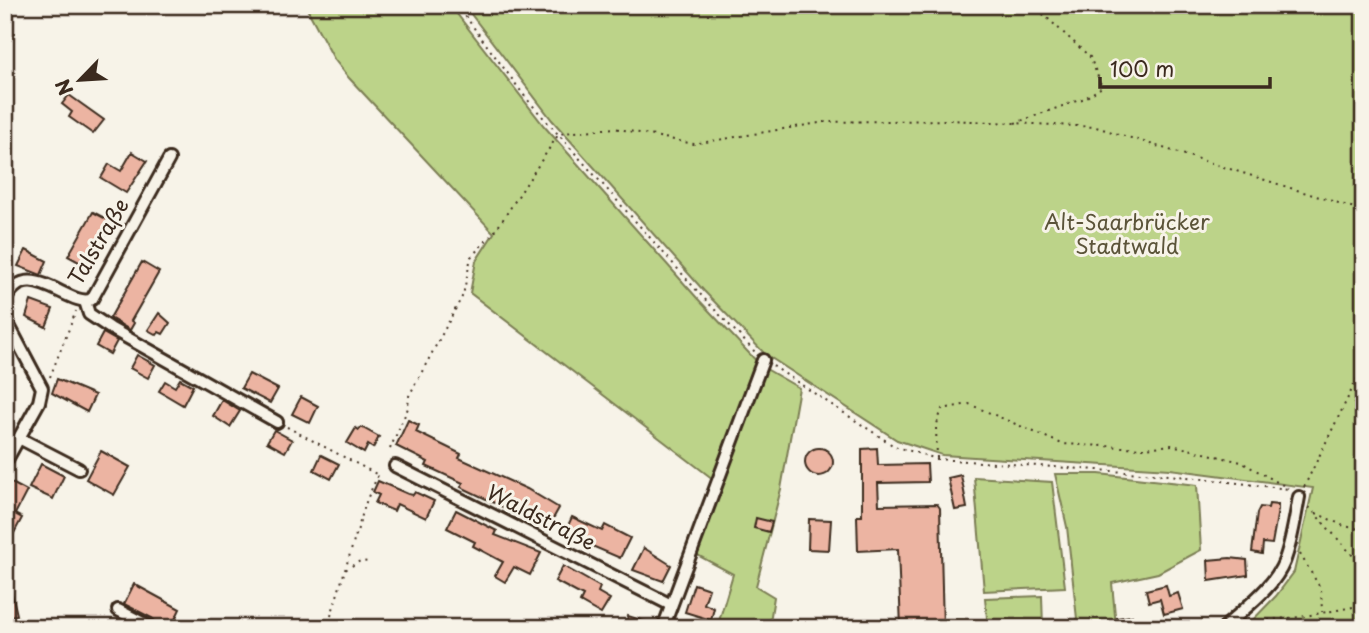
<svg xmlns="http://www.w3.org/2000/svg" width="1369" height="633" viewBox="0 0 1369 633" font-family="'Playpen Sans',sans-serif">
<rect width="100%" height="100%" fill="#f7f3e8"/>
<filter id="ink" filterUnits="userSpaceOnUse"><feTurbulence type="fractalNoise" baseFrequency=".0143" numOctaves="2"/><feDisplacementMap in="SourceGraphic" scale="14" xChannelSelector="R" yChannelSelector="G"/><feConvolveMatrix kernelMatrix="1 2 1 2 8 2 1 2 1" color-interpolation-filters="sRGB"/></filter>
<g filter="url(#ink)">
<!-- green -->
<g fill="#bcd389" stroke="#7c7e54" stroke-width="2">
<path d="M 305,5 L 450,5 L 544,126 L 697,298 L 761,366 L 799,388 L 781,489 L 756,586 L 774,597 L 769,628 L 717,628 L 733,574 L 686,549 L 713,479 L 470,293 L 476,261 L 494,233 L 349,78 L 334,59 Z"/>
<path d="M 464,5 L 1364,5 L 1364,628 L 1245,628 L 1276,596 L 1294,572 L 1313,488 L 1170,469 L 942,455 L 897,440 L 765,354 L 704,291 L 552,120 Z"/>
<path d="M 1055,474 L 1099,474 L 1197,485 L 1201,550 L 1158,573 L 1112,583 L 1116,626 L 1078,628 L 1067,527 Z"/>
<path d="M 974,477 L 1052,482 L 1065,587 L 984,591 Z"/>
<path d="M 1042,596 L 1043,628 L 988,628 L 985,598 Z"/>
</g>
<!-- building -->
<g fill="#ecb4a2" stroke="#3b2a1e" stroke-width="2">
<path d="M 69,95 L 104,120 L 93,134 L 69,117 L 72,112 L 62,104 Z"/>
<path d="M 132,152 L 147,161 L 126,193 L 101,178 L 109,164 L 121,171 Z"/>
<path d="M 93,212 L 112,222 L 88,267 L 68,256 Z"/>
<path d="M 26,250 L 47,261 L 41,275 L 18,266 Z"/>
<path d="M 142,262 L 159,272 L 131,321 L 134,323 L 130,330 L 110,318 Z"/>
<path d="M 31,301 L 53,309 L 46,327 L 26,317 Z"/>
<path d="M 159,313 L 170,323 L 163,334 L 159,332 L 157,335 L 148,330 Z"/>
<path d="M 103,333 L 117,341 L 110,354 L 96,346 Z"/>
<path d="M 137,355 L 155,365 L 148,378 L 130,368 Z"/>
<path d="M 249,374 L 278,389 L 270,403 L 241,388 Z"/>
<path d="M 57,379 L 95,395 L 87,412 L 52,393 Z"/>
<path d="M 180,379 L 193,386 L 183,405 L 159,391 L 165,381 L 175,387 Z"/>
<path d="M 301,397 L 318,406 L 310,423 L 292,414 Z"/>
<path d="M 222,400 L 240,411 L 230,427 L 213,416 Z"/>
<path d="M 408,420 L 419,425 L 416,432 L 461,454 L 459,458 L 527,489 L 559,508 L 550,524 L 547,523 L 545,527 L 461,487 L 463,483 L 426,466 L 428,462 L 396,446 Z"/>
<path d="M 361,427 L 379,437 L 373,448 L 368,445 L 364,453 L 347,443 L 356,428 L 359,430 Z"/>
<path d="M 274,430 L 292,440 L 285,452 L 267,442 Z"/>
<circle cx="819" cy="462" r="14"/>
<path d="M 877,448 L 878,465 L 927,464 L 928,482 L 878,483 L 879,505 L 937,504 L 940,508 L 943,628 L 901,628 L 898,549 L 858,551 L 857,516 L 862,516 L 862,449 Z"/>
<path d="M 101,451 L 130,467 L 114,495 L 86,479 Z"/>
<path d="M 321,455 L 339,464 L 331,479 L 314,470 Z"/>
<path d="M 41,464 L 64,476 L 53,499 L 29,488 Z"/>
<path d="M 961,475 L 967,508 L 955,510 L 948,478 Z"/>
<path d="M 8,481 L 27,491 L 15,514 L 22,518 L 5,550 Z"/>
<path d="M 378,481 L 408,494 L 413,495 L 415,492 L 434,501 L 426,518 L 397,504 L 394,511 L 375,503 L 379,495 L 373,492 Z"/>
<path d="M 1269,504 L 1278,505 L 1278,510 L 1272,544 L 1263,543 L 1262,554 L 1252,552 L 1257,513 L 1260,507 L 1268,508 Z"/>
<path d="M 456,510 L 497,531 L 495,535 L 541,553 L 530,575 L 514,567 L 505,582 L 495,576 L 503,562 L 473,546 L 475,542 L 447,528 Z"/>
<path d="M 572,517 L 602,531 L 605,525 L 630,538 L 620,558 L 564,534 Z"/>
<path d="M 756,518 L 772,522 L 769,532 L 754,528 Z"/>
<path d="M 809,519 L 831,520 L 829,550 L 808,549 Z"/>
<path d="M 644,548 L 671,565 L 663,581 L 633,570 Z"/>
<path d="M 1230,558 L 1247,560 L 1248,575 L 1209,581 L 1208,560 Z"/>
<path d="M 563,566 L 600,587 L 598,592 L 610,599 L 601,614 L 580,602 L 583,596 L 555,581 Z"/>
<path d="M 5,580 L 9,580 L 17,615 L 8,616 Z"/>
<path d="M 134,584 L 180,609 L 171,628 L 160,626 L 152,618 L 124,604 Z"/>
<path d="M 694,584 L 709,589 L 704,604 L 714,608 L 711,620 L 685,612 Z"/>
<path d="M 1166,585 L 1169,596 L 1178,593 L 1183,609 L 1164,614 L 1160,599 L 1149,602 L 1146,590 Z"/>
<path d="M 628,616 L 656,625 L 655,628 L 625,628 Z"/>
<path d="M 1132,616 L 1133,628 L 1119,628 L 1117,618 Z"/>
</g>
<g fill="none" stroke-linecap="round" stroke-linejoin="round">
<!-- minor casing -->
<g stroke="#3b2a1e" stroke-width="16">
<g id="minor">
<path d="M 5,301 C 27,253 70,310 92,299 L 169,159"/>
<path d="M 85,301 L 89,314 L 110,328 L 277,422"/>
<path d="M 5,318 L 42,388 L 39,402 L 5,463"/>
<path d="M 19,438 L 79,469"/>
<path d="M 395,466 L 671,605"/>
<path d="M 118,610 L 152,628"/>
<path d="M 327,628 L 327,627"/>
<path d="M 663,628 L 763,360"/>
<path d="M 1224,628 C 1244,608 1273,589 1284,562 C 1292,542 1295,518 1299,497"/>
</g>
</g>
<!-- path -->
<g stroke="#3b2a1e" stroke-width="2" stroke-dasharray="2 5" stroke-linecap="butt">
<path d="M 457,5 L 526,98 L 700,294 L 755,352"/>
<path d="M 1015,123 L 1085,98 L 1102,87 L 1090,57 L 1033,5"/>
<path d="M 773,366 L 894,446 L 937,459 L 1170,475 L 1289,489"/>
<path d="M 50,377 L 76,311"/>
<path d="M 287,427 L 378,475"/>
<path d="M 390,449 L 408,408 L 409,396 L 463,295 L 471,257 L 496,230 L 558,135 L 564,133 L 614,128 L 694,144 L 825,122 L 950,120 L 1096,127 L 1364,211"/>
<path d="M 937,458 L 936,427 L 942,409 L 969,404 L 1062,444 L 1144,448 L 1172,445 L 1241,462 L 1288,488"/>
<path d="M 1304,487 L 1364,365"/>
<path d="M 1309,507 L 1364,568"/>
<path d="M 1316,513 L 1344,526 L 1364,530"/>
<path d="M 1300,554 L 1321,589 L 1322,612"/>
<path d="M 345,570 L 367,499 L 379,473"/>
<path d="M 331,616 L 345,570 L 360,561 L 369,562"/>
<path d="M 1247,622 L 1300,617 L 1364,605"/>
</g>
<!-- minor -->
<use href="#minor" stroke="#f7f3e8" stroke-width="10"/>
</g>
</g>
<g text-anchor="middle" stroke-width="6" stroke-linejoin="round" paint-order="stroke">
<!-- park labels -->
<g font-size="21" fill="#5b5439" stroke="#f7f3e8">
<text x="1127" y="230">Alt-Saarbrücker<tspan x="1127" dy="24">Stadtwald</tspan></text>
</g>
<!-- street labels -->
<g font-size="21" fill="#3b2a1e" stroke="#f7f3e8">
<text transform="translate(99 242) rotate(-59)" y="7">Talstraße</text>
<text transform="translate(541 518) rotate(27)" y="7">Waldstraße</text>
</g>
</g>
<!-- margin -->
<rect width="1369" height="633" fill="none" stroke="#f7f3e8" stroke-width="28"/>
<rect x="14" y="14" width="1341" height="605" fill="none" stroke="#3b2a1e" stroke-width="2.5" filter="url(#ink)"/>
<!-- north arrow -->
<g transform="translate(80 80) rotate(245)" stroke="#f7f3e8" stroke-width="5" paint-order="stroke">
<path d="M0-5L12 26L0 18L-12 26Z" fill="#3b2a1e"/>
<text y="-10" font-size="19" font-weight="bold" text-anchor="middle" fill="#3b2a1e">N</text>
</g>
<!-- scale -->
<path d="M1100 77v10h170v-10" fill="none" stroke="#3b2a1e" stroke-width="3.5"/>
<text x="1110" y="77" font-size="21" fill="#3b2a1e" stroke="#f7f3e8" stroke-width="5" paint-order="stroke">100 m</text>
</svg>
